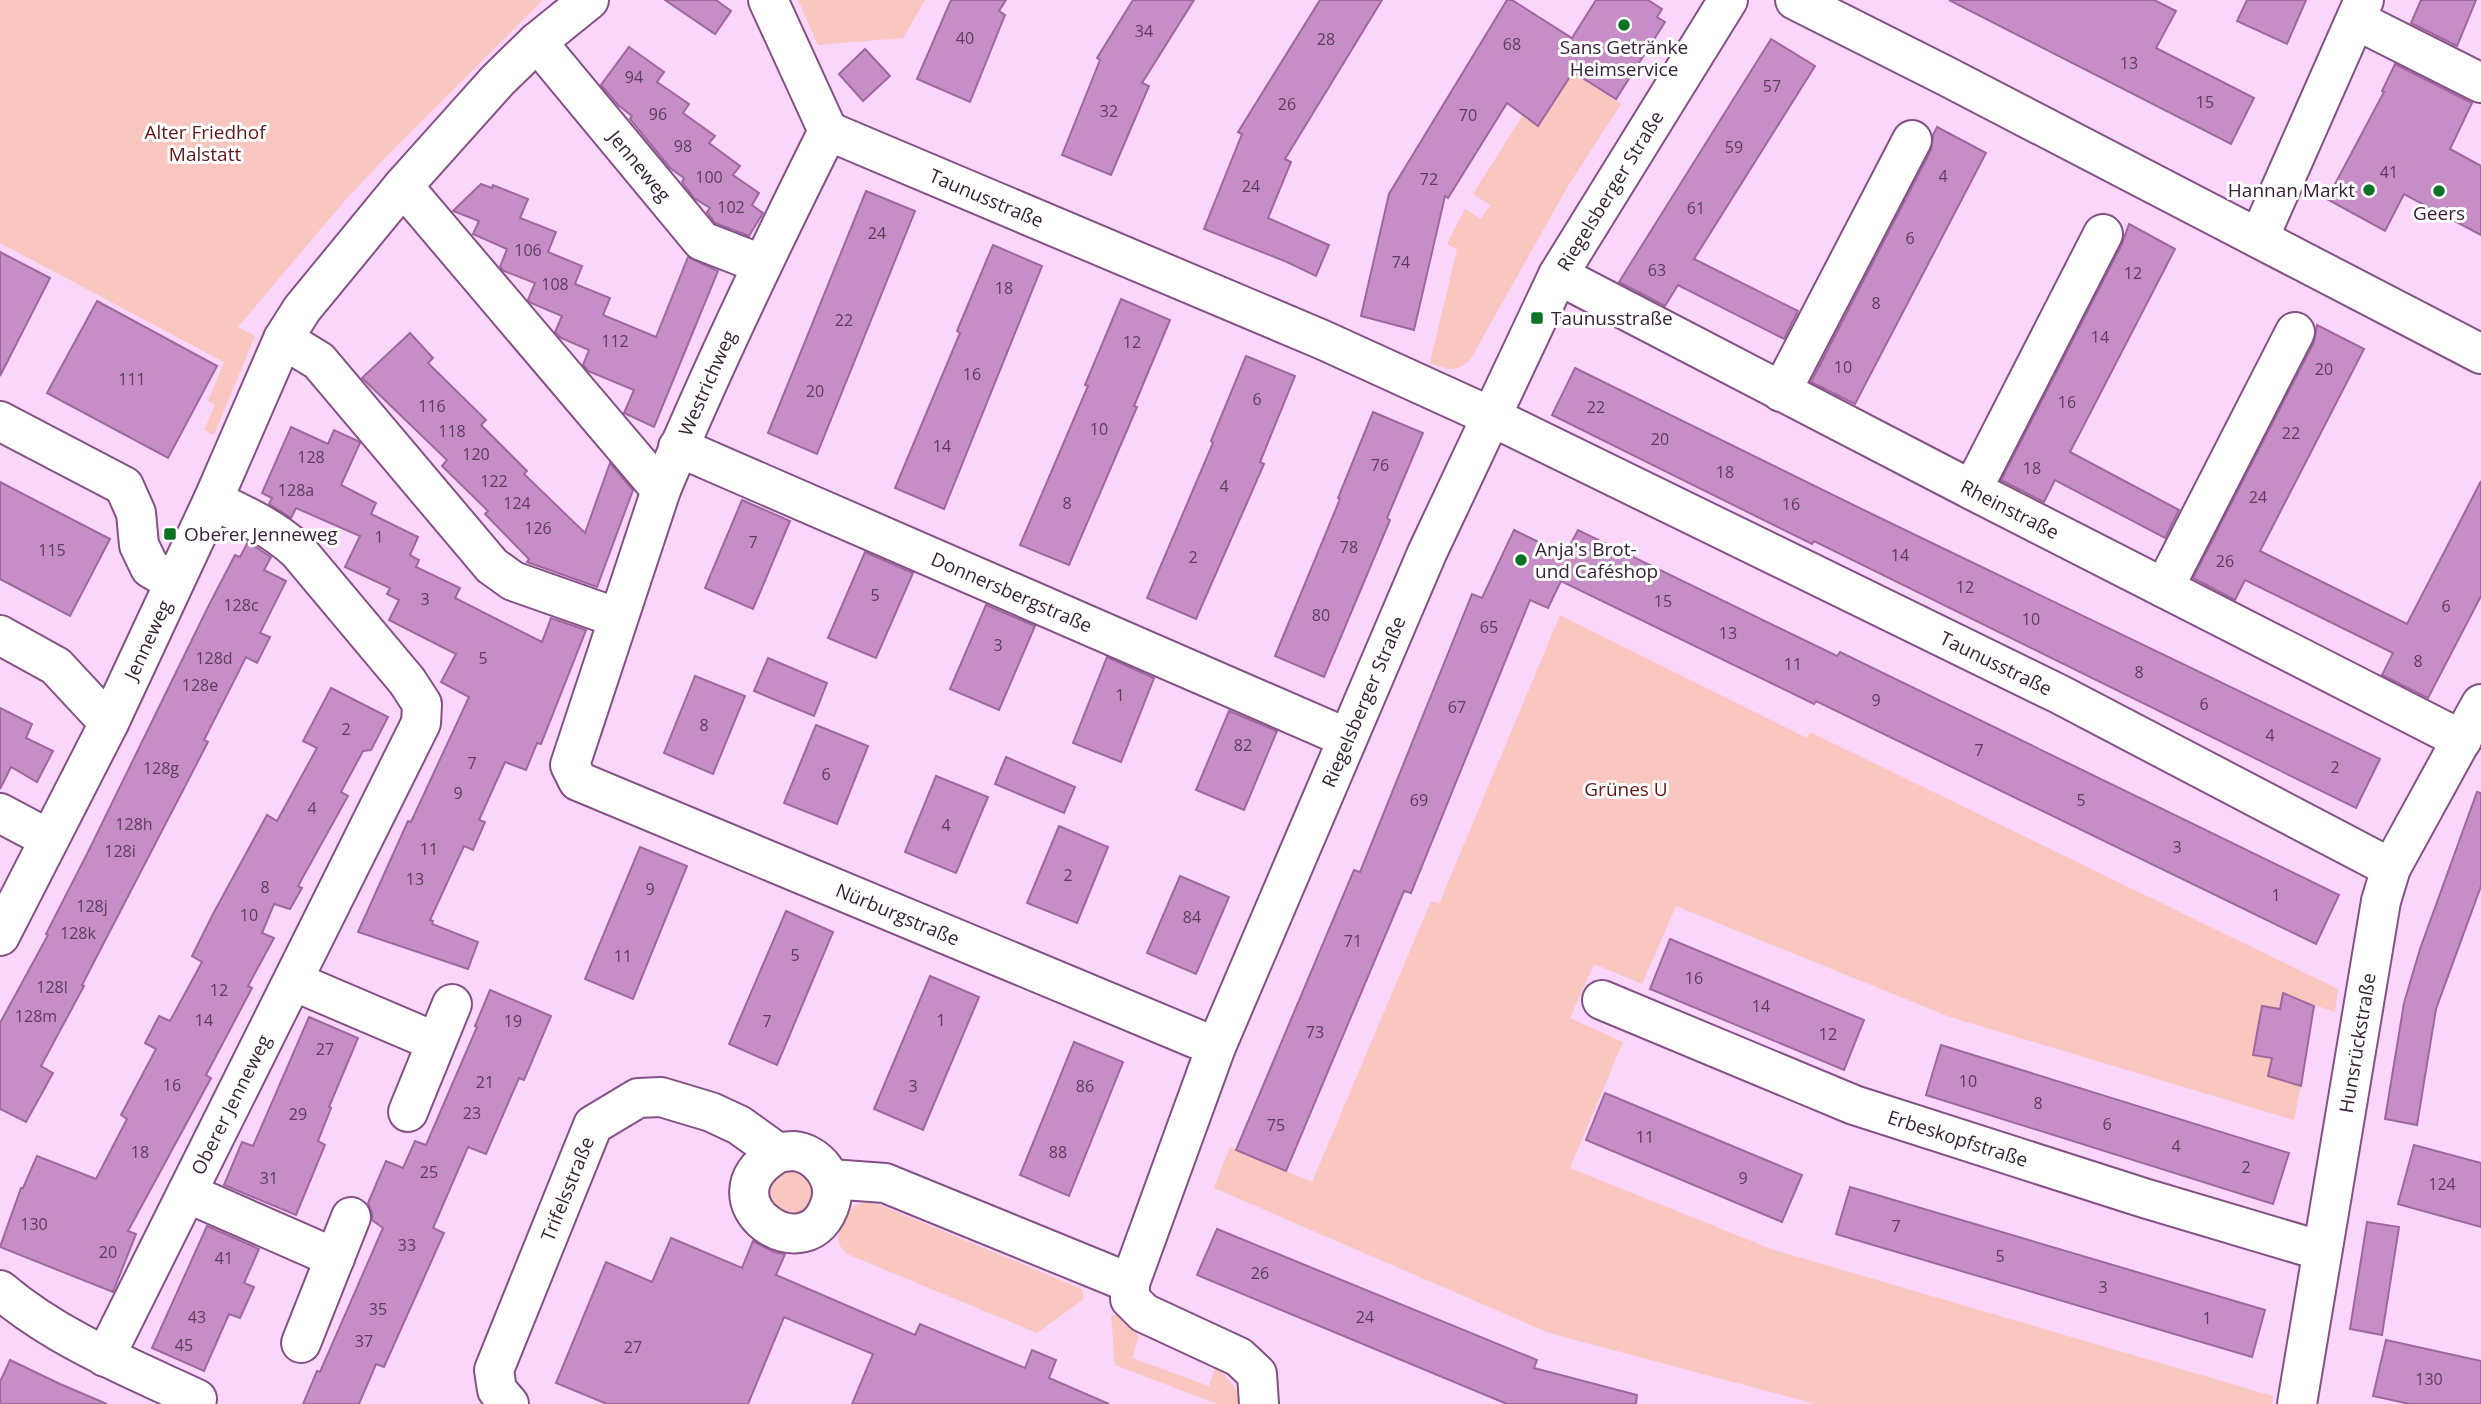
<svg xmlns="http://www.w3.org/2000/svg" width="2481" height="1404" viewBox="0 0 2481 1404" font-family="'Open Sans',sans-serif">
<rect width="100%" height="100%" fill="#fad6fa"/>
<!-- green -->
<g fill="#f9c6c0">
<path d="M 0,0 L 543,0 L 386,157 L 347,198 L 238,327 L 255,336 L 214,435 L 204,430 L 215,405 L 208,401 L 224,362 L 0,243 Z"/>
<path d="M 798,0 L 925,0 L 903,38 L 818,45 Z"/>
<path d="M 1556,61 L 1621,104 L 1568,186 L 1470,360 C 1453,373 1450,370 1430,363 L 1457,249 L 1447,244 L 1465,209 L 1481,219 L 1490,205 L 1473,194 L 1523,115 L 1539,125 L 1548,111 Z"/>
<path d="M 1560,615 L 1807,738 L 1810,732 L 2338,989 L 2335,1012 L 2283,994 L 2280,1009 L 2262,1006 L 2253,1054 L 2272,1058 L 2269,1076 L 2301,1086 L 2294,1120 L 1950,1017 L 1676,906 L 1642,984 L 1594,964 L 1570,1018 L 1623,1042 L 1570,1168 L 1771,1249 L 2273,1396 L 2272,1404 L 1816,1404 L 1549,1333 L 1214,1188 L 1230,1147 L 1312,1182 L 1431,901 L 1439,904 Z"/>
<path d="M 791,1163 L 818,1185 L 802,1216 L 778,1216 L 764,1184 Z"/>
<path d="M 873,1202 L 1082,1289 L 1084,1299 L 1037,1333 L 847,1254 L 840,1246 L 838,1236 L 849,1210 L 858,1204 Z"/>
<path d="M 1111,1315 L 1123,1315 L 1139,1337 L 1132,1358 L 1209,1386 L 1216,1366 C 1226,1377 1239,1389 1242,1404 L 1217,1404 L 1115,1365 Z"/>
</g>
<!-- building -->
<g fill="#c68dc7" stroke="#9e689f" stroke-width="2">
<path d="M 665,0 L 716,0 L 731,11 L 715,34 Z"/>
<path d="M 951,0 L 1006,0 L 999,11 L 1005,15 L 970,102 L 917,79 Z"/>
<path d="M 1133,0 L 1194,0 L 1142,83 L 1149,86 L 1111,175 L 1062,155 L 1100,60 L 1097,58 Z"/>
<path d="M 1320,0 L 1382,0 L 1285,159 L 1291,162 L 1268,218 L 1329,245 L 1316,276 L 1287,262 L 1204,229 L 1242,134 L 1238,132 Z"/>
<path d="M 1507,0 L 1512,0 L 1572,38 L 1596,0 L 1648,0 L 1662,9 L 1657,17 L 1665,22 L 1616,99 L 1573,72 L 1538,126 L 1507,103 L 1448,198 L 1445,196 L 1414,330 L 1361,316 L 1389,194 Z"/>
<path d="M 1949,0 L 2154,0 L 2176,11 L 2156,48 L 2254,98 L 2231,144 Z"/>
<path d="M 2247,0 L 2306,0 L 2287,44 L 2237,21 Z"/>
<path d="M 2421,0 L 2476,0 L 2457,46 L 2411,23 Z"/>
<path d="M 1771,39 L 1815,66 L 1694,259 L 1798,311 L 1784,339 L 1678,285 L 1665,306 L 1619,282 Z"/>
<path d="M 629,47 L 664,72 L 657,82 L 689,104 L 683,113 L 715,136 L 709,143 L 740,166 L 733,175 L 759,193 L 752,205 L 763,213 L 749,236 L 715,223 L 707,212 L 710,208 L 694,198 L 682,182 L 684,178 L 670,168 L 630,119 L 632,116 L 618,105 L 601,85 Z"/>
<path d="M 865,49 L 890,76 L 863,101 L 839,74 Z"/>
<path d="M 2395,64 L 2472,103 L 2450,149 L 2481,166 L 2481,235 L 2404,194 L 2385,231 L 2327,199 L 2384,92 L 2382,91 Z"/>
<path d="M 1937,127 L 1986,153 L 1855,404 L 1811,382 L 1931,150 L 1933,135 Z"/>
<path d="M 481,184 L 492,188 L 493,185 L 528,199 L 520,218 L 556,232 L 548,252 L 582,266 L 575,284 L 610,298 L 603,315 L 656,337 L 688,257 L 718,271 L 654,427 L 624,413 L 634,390 L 588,371 L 583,365 L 589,350 L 561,338 L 555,332 L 562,316 L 531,303 L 528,300 L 535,283 L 504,271 L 500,267 L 507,249 L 473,234 L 479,221 L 453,211 Z"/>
<path d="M 866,191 L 915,211 L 817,454 L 768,433 Z"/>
<path d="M 2129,224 L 2175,249 L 2070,452 L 2179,510 L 2165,538 L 2055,480 L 2044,502 L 2001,480 L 2122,244 Z"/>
<path d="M 993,245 L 1042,266 L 944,509 L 895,488 L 960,333 L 957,331 Z"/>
<path d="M 0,252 L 50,278 L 0,376 Z"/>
<path d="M 1121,299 L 1170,320 L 1134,406 L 1137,407 L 1069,565 L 1020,545 L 1088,386 L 1085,385 Z"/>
<path d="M 97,301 L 217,366 L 168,458 L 47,393 Z"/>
<path d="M 2317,325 L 2364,349 L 2260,551 L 2407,624 L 2481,481 L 2481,596 L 2428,698 L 2382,675 L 2393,653 L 2245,580 L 2235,600 L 2193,578 L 2314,342 Z"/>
<path d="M 410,333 L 433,358 L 428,363 L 486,420 L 481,425 L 527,471 L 524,474 L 585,533 L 610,463 L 633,490 L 597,587 L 527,562 L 529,559 L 485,514 L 488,511 L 442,466 L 447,460 L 362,378 Z"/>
<path d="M 1246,356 L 1295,376 L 1260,462 L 1264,464 L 1196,619 L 1147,598 L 1213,443 L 1211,441 Z"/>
<path d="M 1575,368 L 1878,517 L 2380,759 L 2356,808 L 1814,541 L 1812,544 L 1552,415 Z"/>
<path d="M 1373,412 L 1423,433 L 1387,518 L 1390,520 L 1324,677 L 1275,656 L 1340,499 L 1338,498 Z"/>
<path d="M 291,427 L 328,444 L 334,430 L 358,441 L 360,443 L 341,485 L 376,503 L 371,514 L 418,537 L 410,555 L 419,560 L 416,567 L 460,588 L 455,598 L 542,642 L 551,618 L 586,630 L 541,744 L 537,743 L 526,770 L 505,762 L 479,820 L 485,822 L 473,850 L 464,846 L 430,920 L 433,921 L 432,924 L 478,942 L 468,969 L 358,932 L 408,821 L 411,822 L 469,697 L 441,682 L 456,654 L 389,620 L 399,600 L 387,594 L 390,588 L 345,567 L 360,536 L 296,508 L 291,518 L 269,504 L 272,498 L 262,493 Z"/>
<path d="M 0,482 L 110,539 L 70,616 L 0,579 Z"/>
<path d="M 742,500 L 790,521 L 753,609 L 705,588 Z"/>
<path d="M 1514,530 L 1565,555 L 1578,530 L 1837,656 L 1840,652 L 2339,895 L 2316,944 L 1816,701 L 1814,704 L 1561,581 L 1548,608 L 1530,600 L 1411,893 L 1404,891 L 1286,1171 L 1236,1150 L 1354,870 L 1360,872 L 1472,594 L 1482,598 Z"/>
<path d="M 248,542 L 271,557 L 264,570 L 286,581 L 260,633 L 270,637 L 257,663 L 246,657 L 204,740 L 208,742 L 82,985 L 84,986 L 41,1066 L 53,1073 L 26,1122 L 0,1109 L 0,1023 L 48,935 L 46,934 L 88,852 L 209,605 L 235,555 L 240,557 Z"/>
<path d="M 865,552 L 913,573 L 876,658 L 828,638 Z"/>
<path d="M 986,605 L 1035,626 L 999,710 L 950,689 Z"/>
<path d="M 1107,657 L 1154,678 L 1121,762 L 1073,743 Z"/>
<path d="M 768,658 L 827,683 L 814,716 L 754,691 Z"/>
<path d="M 695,676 L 745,696 L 713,774 L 664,753 Z"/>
<path d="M 331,688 L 388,717 L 371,750 L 363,751 L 341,792 L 348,796 L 298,886 L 302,888 L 290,909 L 274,904 L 262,933 L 274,938 L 248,986 L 252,988 L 206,1075 L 211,1078 L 128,1231 L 136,1234 L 113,1292 L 0,1247 L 21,1188 L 23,1188 L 37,1156 L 96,1179 L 127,1119 L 121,1115 L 156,1049 L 145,1043 L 159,1016 L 170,1021 L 202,962 L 192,956 L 213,914 L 267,815 L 277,821 L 317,748 L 303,741 Z"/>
<path d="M 0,708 L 32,724 L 26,738 L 53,751 L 37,782 L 11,767 L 0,789 Z"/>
<path d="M 1229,711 L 1277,731 L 1244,810 L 1196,790 Z"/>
<path d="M 816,725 L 868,746 L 837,824 L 784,803 Z"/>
<path d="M 1006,757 L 1075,787 L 1064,813 L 995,784 Z"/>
<path d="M 936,776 L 988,797 L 956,873 L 905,852 Z"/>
<path d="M 2477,792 L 2481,793 L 2481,886 L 2436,1009 L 2417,1125 L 2385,1119 L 2404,1003 L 2420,949 Z"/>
<path d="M 1059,826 L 1108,847 L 1077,923 L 1027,903 Z"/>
<path d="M 640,847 L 687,866 L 633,999 L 585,979 Z"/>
<path d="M 1180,876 L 1229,897 L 1196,974 L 1147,953 Z"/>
<path d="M 786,911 L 833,932 L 777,1065 L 729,1044 Z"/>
<path d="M 1670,939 L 1864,1020 L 1844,1070 L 1650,989 Z"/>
<path d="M 930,976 L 979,997 L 923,1130 L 874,1109 Z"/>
<path d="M 490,990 L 551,1016 L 524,1080 L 519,1078 L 486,1154 L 468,1147 L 433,1228 L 444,1233 L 384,1367 L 376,1364 L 359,1404 L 303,1404 L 317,1371 L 320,1372 L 383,1228 L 372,1220 L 372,1213 L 368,1203 L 386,1161 L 403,1168 L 415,1141 L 426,1145 L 477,1027 L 475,1026 Z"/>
<path d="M 2283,993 L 2314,1006 L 2301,1086 L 2268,1076 L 2272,1058 L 2253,1055 L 2262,1006 L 2280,1009 Z"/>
<path d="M 309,1017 L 358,1038 L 329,1107 L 331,1108 L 318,1141 L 325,1145 L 296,1215 L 224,1185 L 242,1142 L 253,1146 Z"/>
<path d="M 1074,1042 L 1123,1062 L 1069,1196 L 1020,1175 Z"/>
<path d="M 1941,1045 L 2289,1153 L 2273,1204 L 1926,1095 Z"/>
<path d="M 1605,1093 L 1802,1175 L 1782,1222 L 1586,1140 Z"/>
<path d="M 2414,1145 L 2481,1163 L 2481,1227 L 2398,1204 Z"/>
<path d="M 1850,1187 L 2265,1310 L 2252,1357 L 1836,1234 Z"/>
<path d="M 2367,1222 L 2399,1227 L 2382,1335 L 2350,1329 Z"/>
<path d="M 207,1226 L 259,1249 L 244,1283 L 254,1287 L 240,1318 L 229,1314 L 204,1371 L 152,1348 Z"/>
<path d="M 1217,1229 L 1537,1360 L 1534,1368 L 1637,1395 L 1636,1404 L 1507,1404 L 1197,1275 Z"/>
<path d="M 671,1238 L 742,1268 L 753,1241 L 774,1252 L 785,1254 L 776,1275 L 915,1335 L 920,1324 L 1025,1368 L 1032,1350 L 1056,1360 L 1049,1378 L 1109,1404 L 852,1404 L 873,1354 L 784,1317 L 748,1404 L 607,1404 L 556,1383 L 606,1262 L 652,1282 Z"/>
<path d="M 2386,1340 L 2481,1361 L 2481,1404 L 2410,1404 L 2373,1396 Z"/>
<path d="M 10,1360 L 60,1384 L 107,1404 L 0,1404 L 0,1382 Z"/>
</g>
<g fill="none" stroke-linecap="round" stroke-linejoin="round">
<!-- minor casing -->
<g stroke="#855086" stroke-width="42">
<g id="minor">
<path id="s1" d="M 768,0 L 828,131 C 769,249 712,368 661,490 L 570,765 L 578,781 L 1216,1047"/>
<path d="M 1795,0 L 1946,76 L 2481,354"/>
<path d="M 2356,20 L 2481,83"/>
<path id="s2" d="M 537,42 L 702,241 L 761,264"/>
<path id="s3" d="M 828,131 L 1323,340 L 1492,417 L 2059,694 L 2391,868"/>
<path d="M 403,186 L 661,490"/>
<path d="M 2259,238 L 2364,0"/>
<path id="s4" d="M 1558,275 L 1972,490 L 2462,740"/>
<path d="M 283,339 L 319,361 L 492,566 L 513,581 L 618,618"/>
<path d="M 1781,392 L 1912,140"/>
<path d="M 0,421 L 124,486 L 136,513 L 139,545 L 150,568 L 174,582"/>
<path id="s5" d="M 678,447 L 1347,738"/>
<path d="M 1972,490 L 2103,234"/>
<path d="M 2164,588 L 2295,332"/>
<path d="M 0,635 L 56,666 L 109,723"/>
<path d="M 0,813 L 49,839"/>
<path id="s6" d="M 0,936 L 109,723 L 213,500 L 283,339 L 302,309 L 403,186 L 498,80 L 537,42 L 589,0"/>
<path d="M 293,981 L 436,1042"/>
<path id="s7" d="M 1602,1000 L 1854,1105 L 2144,1198 L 2322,1251"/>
<path d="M 408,1112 L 452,1004"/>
<path d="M 830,1179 L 885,1183 L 1130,1283"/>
<path d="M 187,1193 L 335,1258"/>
<path d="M 0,1290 C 58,1339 128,1367 197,1399"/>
<path d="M 301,1343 L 351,1217"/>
<path id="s8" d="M 105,1357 L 421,723 L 422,704 L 407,681 L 298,551 C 273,528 244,515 213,500"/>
<path id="s9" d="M 509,1404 L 497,1390 L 494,1370 L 593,1125 L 638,1098 L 661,1097 L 711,1112 L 739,1125 L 778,1153 C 783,1152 789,1151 794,1151 C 817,1153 837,1178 831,1201 C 810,1278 697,1200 778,1153"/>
<path id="s10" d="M 1259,1404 L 1257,1374 L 1239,1357 L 1144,1313 L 1130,1299 L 1130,1283 L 1216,1047 L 1427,553 L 1558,275 L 1728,0"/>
<path id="s11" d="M 2297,1404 L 2381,901 L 2391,868 L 2481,704"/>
</g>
</g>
<!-- minor -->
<use href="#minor" stroke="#fff" stroke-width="38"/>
</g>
<!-- markers -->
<g fill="#0a7325" stroke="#fff" stroke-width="2.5">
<circle cx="1624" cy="25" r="7"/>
<circle cx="2369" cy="190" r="7"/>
<circle cx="2439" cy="191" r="7"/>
<rect x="1530" y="311" width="14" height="14" rx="3.5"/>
<rect x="163" y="527" width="14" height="14" rx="3.5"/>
<circle cx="1521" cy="560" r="7"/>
</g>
<g text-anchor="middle" stroke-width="6" stroke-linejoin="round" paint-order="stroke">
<!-- number labels -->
<g font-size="16" fill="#5c3d5c">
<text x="1144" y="37">34</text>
<text x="965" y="44">40</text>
<text x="1326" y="45">28</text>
<text x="1512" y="50">68</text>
<text x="2129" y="69">13</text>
<text x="634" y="83">94</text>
<text x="1772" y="92">57</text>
<text x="2205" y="108">15</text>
<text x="1287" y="110">26</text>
<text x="1109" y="117">32</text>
<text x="658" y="120">96</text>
<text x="1468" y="121">70</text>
<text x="683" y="152">98</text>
<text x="1734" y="153">59</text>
<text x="2389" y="178">41</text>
<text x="1943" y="182">4</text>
<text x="709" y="183">100</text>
<text x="1429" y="185">72</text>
<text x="1251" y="192">24</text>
<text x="731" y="213">102</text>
<text x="1696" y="214">61</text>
<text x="877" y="239">24</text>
<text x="1910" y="244">6</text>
<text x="528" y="256">106</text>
<text x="1401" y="268">74</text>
<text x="1657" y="276">63</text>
<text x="2133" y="279">12</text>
<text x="555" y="290">108</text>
<text x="1004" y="294">18</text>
<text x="1876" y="309">8</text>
<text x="844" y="326">22</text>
<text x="2100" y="343">14</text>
<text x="615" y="347">112</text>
<text x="1132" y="348">12</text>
<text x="1843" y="373">10</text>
<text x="2324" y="375">20</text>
<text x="972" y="380">16</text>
<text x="132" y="385">111</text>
<text x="815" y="397">20</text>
<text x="1257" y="405">6</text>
<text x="2067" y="408">16</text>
<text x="432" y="412">116</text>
<text x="1596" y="413">22</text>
<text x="1099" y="435">10</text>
<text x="452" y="437">118</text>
<text x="2291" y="439">22</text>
<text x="1660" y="445">20</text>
<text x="942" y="452">14</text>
<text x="476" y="460">120</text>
<text x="311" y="463">128</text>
<text x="1380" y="471">76</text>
<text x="2032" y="474">18</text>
<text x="1725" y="478">18</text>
<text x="494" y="487">122</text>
<text x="1224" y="492">4</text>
<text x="296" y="496">128a</text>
<text x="2258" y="503">24</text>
<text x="517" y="509">124</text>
<text x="1067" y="509">8</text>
<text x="1791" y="510">16</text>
<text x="538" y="534">126</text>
<text x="379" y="543">1</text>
<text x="753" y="548">7</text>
<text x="1349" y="553">78</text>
<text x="52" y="556">115</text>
<text x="1900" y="561">14</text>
<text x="1193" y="563">2</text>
<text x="2225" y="567">26</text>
<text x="1965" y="593">12</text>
<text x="875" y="601">5</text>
<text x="425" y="605">3</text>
<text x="1663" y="607">15</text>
<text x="241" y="611">128c</text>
<text x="2446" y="612">6</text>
<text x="1321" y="621">80</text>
<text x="2031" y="625">10</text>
<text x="1489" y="633">65</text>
<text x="1728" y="639">13</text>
<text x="998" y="651">3</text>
<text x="214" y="664">128d</text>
<text x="483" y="664">5</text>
<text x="2418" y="667">8</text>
<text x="1793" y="670">11</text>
<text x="2139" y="678">8</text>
<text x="200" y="691">128e</text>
<text x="1120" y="701">1</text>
<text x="1876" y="706">9</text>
<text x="2204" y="710">6</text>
<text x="1457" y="713">67</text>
<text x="704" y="731">8</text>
<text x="346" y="735">2</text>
<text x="2270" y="741">4</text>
<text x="1243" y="751">82</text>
<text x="1979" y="756">7</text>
<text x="472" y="769">7</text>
<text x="2335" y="773">2</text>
<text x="161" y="774">128g</text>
<text x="826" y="780">6</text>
<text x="458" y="799">9</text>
<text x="1419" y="806">69</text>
<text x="2081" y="806">5</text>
<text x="312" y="814">4</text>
<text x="134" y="830">128h</text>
<text x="946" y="831">4</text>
<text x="2177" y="853">3</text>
<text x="429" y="855">11</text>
<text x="120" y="857">128i</text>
<text x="1068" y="881">2</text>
<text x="415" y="885">13</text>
<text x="265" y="893">8</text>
<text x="650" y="895">9</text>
<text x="2276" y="901">1</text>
<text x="92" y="912">128j</text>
<text x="249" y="921">10</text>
<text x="1192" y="923">84</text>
<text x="78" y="939">128k</text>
<text x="1353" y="947">71</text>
<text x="795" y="961">5</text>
<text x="623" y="962">11</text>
<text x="1694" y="984">16</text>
<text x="52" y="993">128l</text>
<text x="219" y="996">12</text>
<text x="1761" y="1012">14</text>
<text x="36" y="1022">128m</text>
<text x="204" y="1026">14</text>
<text x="941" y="1026">1</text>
<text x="513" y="1027">19</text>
<text x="767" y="1027">7</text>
<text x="1315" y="1038">73</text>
<text x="1828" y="1040">12</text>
<text x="325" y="1055">27</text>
<text x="1968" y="1087">10</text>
<text x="485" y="1088">21</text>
<text x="172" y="1091">16</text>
<text x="913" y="1092">3</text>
<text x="1085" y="1092">86</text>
<text x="2038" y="1109">8</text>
<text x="472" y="1119">23</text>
<text x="298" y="1120">29</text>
<text x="2107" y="1130">6</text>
<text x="1276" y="1131">75</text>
<text x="1645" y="1143">11</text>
<text x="2176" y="1152">4</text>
<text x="140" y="1158">18</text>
<text x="1058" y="1158">88</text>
<text x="2246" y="1173">2</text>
<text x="429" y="1178">25</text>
<text x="269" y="1184">31</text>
<text x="1743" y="1184">9</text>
<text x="2442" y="1190">124</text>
<text x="34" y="1230">130</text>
<text x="1896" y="1232">7</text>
<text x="407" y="1251">33</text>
<text x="108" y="1258">20</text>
<text x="2000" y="1262">5</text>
<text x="224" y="1264">41</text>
<text x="1260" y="1279">26</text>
<text x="2103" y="1293">3</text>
<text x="378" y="1315">35</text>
<text x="197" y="1323">43</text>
<text x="1365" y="1323">24</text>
<text x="2207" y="1324">1</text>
<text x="364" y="1347">37</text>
<text x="184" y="1351">45</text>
<text x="633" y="1353">27</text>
<text x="2429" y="1385">130</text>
</g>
<!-- poi labels -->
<g font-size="19" fill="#392239" stroke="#fff" text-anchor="start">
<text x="1624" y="54" text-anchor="middle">Sans Getränke<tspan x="1624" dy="22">Heimservice</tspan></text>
<text x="2355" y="197" text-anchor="end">Hannan Markt</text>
<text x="2439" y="220" text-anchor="middle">Geers</text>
<text x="1551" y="325">Taunusstraße</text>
<text x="184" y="541">Oberer Jenneweg</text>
<text x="1535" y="556">Anja's Brot-<tspan x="1535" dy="22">und Caféshop</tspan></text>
</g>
<!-- park labels -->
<g font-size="19" fill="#651515" stroke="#fff">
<text x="205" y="139">Alter Friedhof<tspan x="205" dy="22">Malstatt</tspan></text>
<text x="1626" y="796">Grünes U</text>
</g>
<!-- street labels -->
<g font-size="19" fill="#392239" stroke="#fff">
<text dy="7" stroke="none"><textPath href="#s2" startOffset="161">Jenneweg</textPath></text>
<text dy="7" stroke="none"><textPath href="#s10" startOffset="1390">Riegelsberger Straße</textPath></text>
<text dy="7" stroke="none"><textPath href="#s3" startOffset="172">Taunusstraße</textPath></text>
<text transform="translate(707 383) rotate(-66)" y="7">Westrichweg</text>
<text dy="7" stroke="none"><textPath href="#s4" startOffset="509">Rheinstraße</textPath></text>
<text dy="7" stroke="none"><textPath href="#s5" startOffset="364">Donnersbergstraße</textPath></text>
<text dy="7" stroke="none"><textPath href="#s6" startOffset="331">Jenneweg</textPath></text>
<text dy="7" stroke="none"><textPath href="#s3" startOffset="1284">Taunusstraße</textPath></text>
<text dy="7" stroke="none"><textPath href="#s10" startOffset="822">Riegelsberger Straße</textPath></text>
<text dy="7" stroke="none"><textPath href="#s1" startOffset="1194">Nürburgstraße</textPath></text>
<text dy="7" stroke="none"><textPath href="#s11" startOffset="366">Hunsrückstraße</textPath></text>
<text dy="7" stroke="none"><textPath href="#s8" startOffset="282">Oberer Jenneweg</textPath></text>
<text dy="7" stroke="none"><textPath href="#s7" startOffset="382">Erbeskopfstraße</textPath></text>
<text dy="7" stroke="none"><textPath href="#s9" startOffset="234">Trifelsstraße</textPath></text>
</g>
</g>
</svg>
